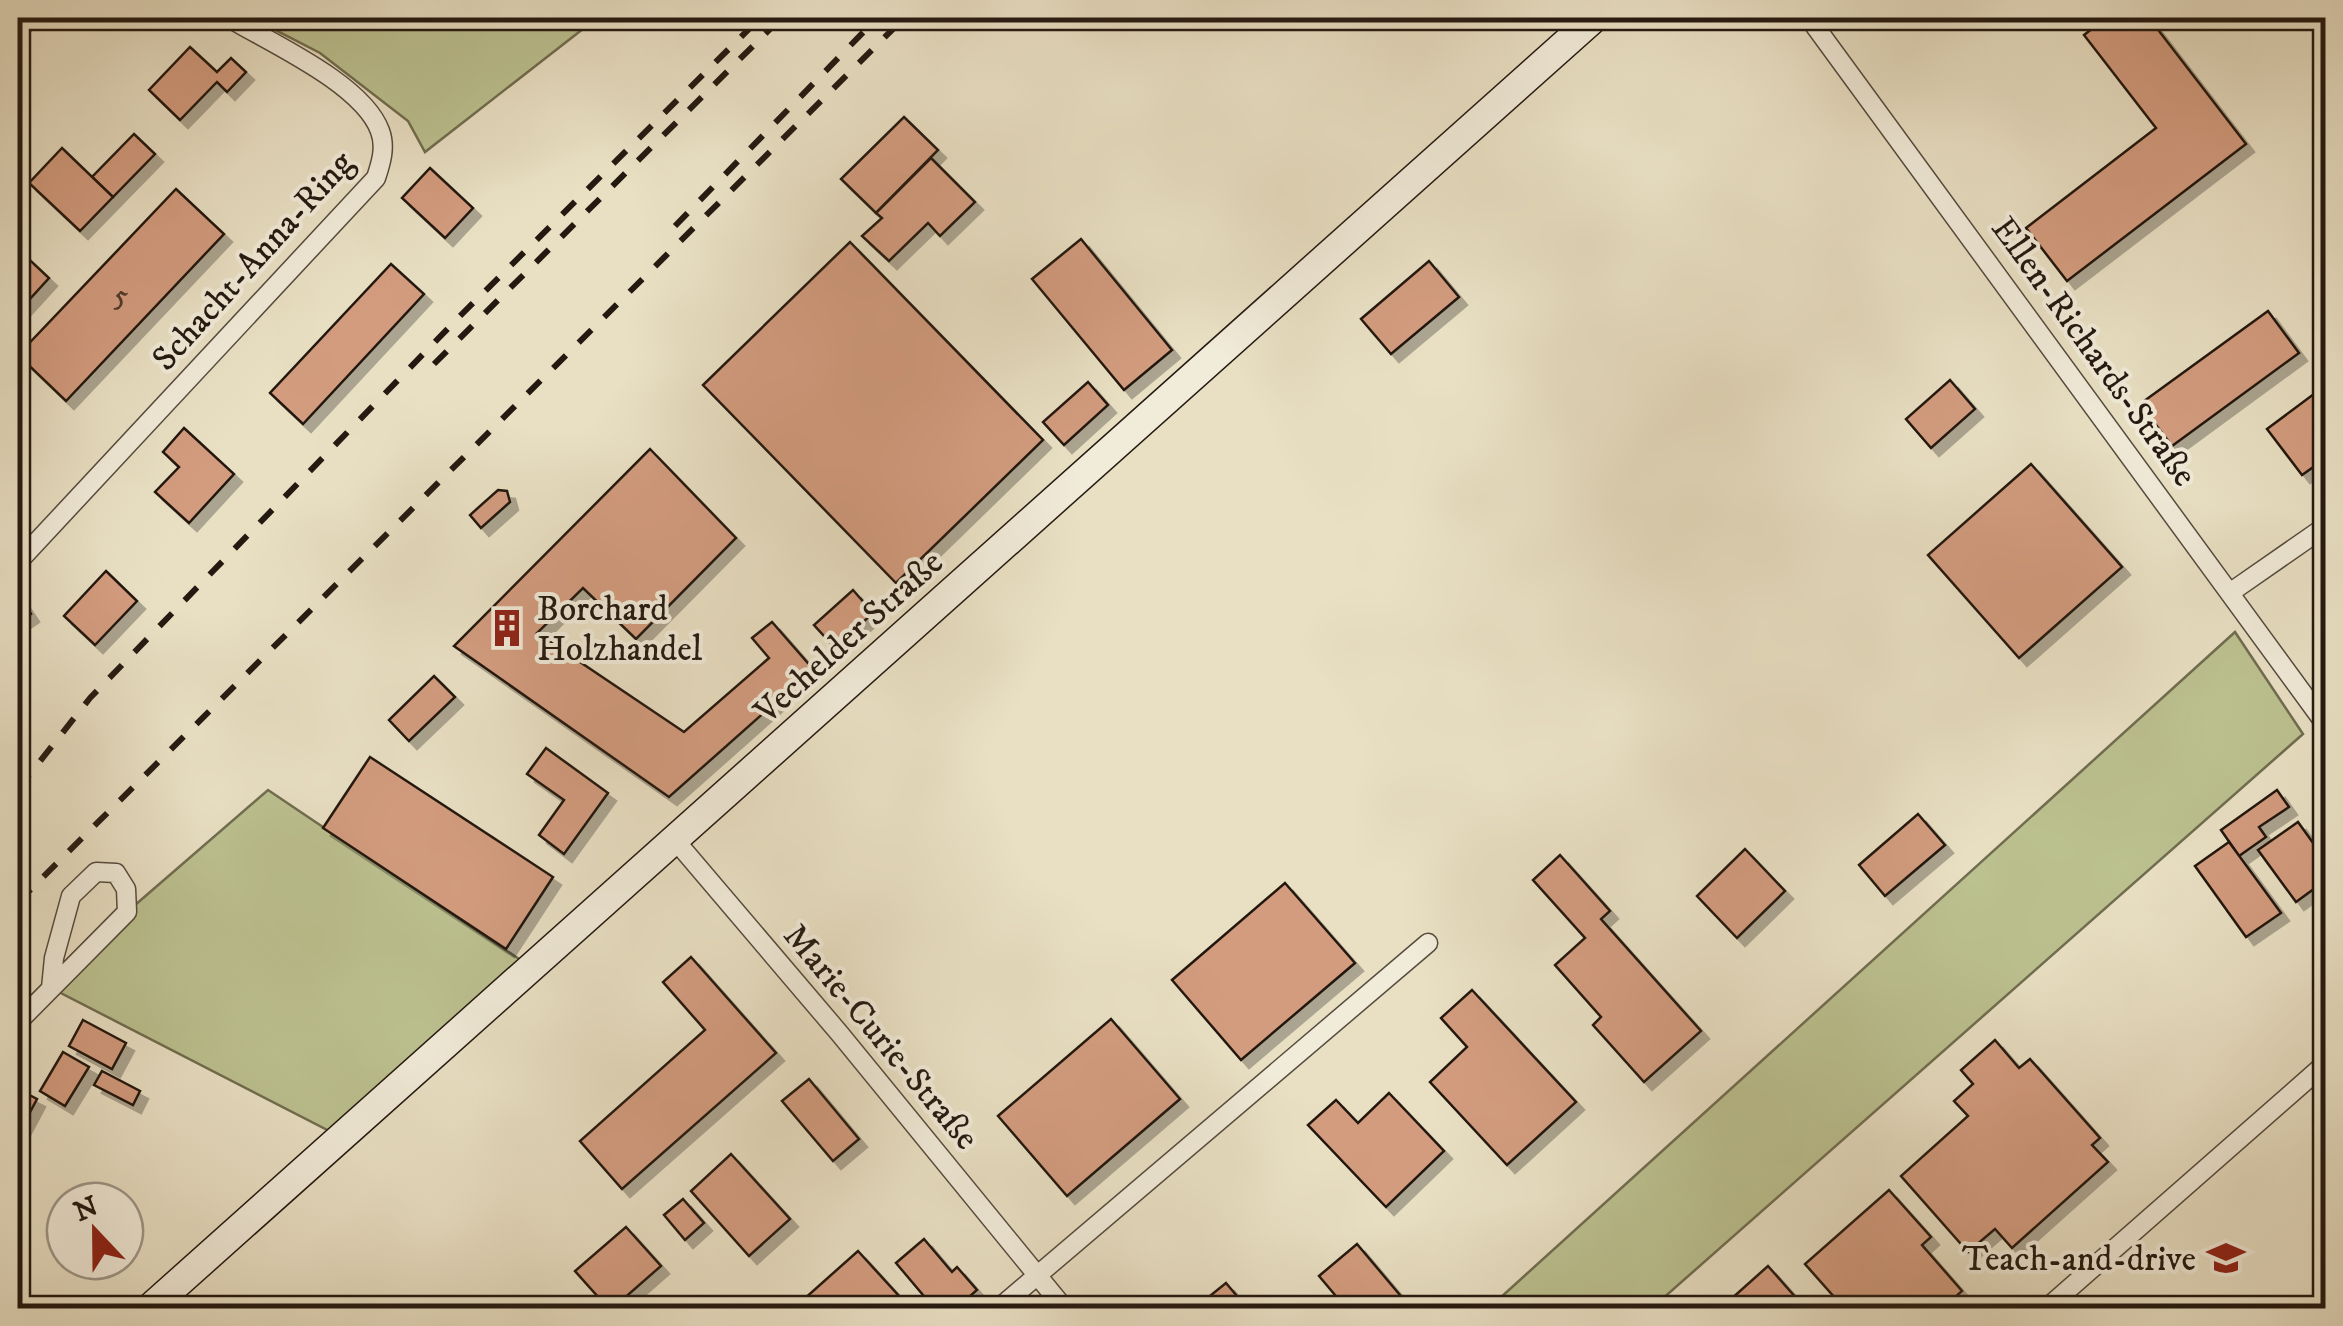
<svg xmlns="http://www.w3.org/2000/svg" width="2343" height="1326" viewBox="0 0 2343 1326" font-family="'IM FELL DW Pica',serif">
<defs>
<filter id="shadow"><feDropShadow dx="8" dy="8" stdDeviation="0" flood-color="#0004"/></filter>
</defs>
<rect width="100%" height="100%" fill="#e9e0c4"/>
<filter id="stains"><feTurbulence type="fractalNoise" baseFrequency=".002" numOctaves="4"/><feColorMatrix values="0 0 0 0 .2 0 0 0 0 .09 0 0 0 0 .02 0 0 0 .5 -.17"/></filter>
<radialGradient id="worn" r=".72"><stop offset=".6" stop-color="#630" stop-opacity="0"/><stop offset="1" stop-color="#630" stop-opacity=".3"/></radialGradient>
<!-- green -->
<g fill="#bcc190" stroke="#706d50" stroke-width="2.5">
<path d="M 252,18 L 597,18 L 425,152 L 408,121 L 320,53 Z"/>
<path d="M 2235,632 L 2303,734 L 1652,1308 L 1489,1308 Z"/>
<path d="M 268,790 L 519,959 L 518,979 L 341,1137 L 51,988 L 127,912 Z"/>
</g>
<!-- building -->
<g fill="#d39c7f" stroke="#241911" stroke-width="2.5" filter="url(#shadow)">
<path d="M 2106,18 L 2149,18 L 2246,144 L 2067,281 L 2026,228 L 2156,128 L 2084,35 Z"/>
<path d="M 190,47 L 217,72 L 231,58 L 246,72 L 227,92 L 217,82 L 180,120 L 149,90 Z"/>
<path d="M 904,117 L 938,150 L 876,213 L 841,179 Z"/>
<path d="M 134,134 L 155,154 L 113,197 L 92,177 Z"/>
<path d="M 62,148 L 113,197 L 80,231 L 29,183 Z"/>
<path d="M 931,158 L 975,202 L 940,236 L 928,223 L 889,261 L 862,236 L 882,218 L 876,213 Z"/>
<path d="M 430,168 L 473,208 L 445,238 L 402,198 Z"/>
<path d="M 176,189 L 224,234 L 66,401 L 18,355 Z"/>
<path d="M 1081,239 L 1172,350 L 1124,390 L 1032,279 Z"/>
<path d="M 850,242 L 1043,440 L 896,583 L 703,385 Z"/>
<path d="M 18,249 L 49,278 L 18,312 Z"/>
<path d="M 1429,261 L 1459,297 L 1391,354 L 1361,319 Z"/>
<path d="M 391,264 L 424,294 L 303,424 L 270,393 Z"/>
<path d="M 2268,311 L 2299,353 L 2172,446 L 2140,404 Z"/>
<path d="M 1950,380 L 1975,409 L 1931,448 L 1906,419 Z"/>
<path d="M 1088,382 L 1108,405 L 1064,445 L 1043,422 Z"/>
<path d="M 2326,385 L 2326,458 L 2302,475 L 2267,429 Z"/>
<path d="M 184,428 L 234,474 L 189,523 L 155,492 L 179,467 L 163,452 Z"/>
<path d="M 650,449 L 736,538 L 636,639 L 583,588 L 537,633 L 684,732 L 769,658 L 752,638 L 772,622 L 813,669 L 669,797 L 454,646 Z"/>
<path d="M 2031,464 L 2122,567 L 2019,658 L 1928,555 Z"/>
<path d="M 498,490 L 507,491 L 510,502 L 481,528 L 470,515 Z"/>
<path d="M 106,571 L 137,601 L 95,645 L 64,616 Z"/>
<path d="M 853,590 L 873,613 L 835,648 L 814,625 Z"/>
<path d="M 21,599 L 31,614 L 18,623 L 18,601 Z"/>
<path d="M 434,676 L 455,697 L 409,741 L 389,720 Z"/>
<path d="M 546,748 L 608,793 L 564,854 L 539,835 L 564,800 L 527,774 Z"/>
<path d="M 370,757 L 553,877 L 506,949 L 323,828 Z"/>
<path d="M 2277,790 L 2289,807 L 2259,827 L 2266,837 L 2239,856 L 2221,830 Z"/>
<path d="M 1918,814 L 1945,845 L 1885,896 L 1859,865 Z"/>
<path d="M 2298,822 L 2326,861 L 2326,880 L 2296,902 L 2258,850 Z"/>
<path d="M 2229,842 L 2281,913 L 2246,937 L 2195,866 Z"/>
<path d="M 1745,849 L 1785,891 L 1737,938 L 1697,896 Z"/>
<path d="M 1560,855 L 1610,911 L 1601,919 L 1701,1031 L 1644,1082 L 1593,1025 L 1601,1017 L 1555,965 L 1585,938 L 1533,880 Z"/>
<path d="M 1285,883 L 1355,963 L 1241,1060 L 1172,980 Z"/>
<path d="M 691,957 L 776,1053 L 622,1189 L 580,1141 L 705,1030 L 663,982 Z"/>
<path d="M 1472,990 L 1576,1102 L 1507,1165 L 1430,1082 L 1467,1047 L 1441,1018 Z"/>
<path d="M 1111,1019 L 1180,1099 L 1067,1196 L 998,1116 Z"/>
<path d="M 83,1020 L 126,1043 L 112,1069 L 69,1046 Z"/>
<path d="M 1995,1040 L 2019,1068 L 2030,1059 L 2100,1138 L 2092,1145 L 2108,1162 L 2012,1248 L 1995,1229 L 1968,1252 L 1901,1176 L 1968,1116 L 1954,1101 L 1973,1084 L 1961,1070 Z"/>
<path d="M 63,1052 L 89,1067 L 65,1106 L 40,1091 Z"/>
<path d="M 102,1071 L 140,1091 L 133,1105 L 94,1085 Z"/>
<path d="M 809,1079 L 859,1139 L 833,1161 L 782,1101 Z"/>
<path d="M 18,1089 L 37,1099 L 19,1133 L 18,1132 Z"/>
<path d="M 1389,1093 L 1444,1151 L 1386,1207 L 1308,1125 L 1336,1100 L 1358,1123 Z"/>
<path d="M 731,1154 L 790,1219 L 749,1256 L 691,1191 Z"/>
<path d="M 1889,1190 L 1931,1237 L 1922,1245 L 1962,1291 L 1943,1308 L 1844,1308 L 1805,1264 Z"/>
<path d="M 683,1199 L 704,1223 L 685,1240 L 664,1215 Z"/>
<path d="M 626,1227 L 661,1266 L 613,1308 L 608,1308 L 575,1271 Z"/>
<path d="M 924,1239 L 952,1272 L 957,1267 L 977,1290 L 960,1305 L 954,1297 L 940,1308 L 934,1308 L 896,1263 Z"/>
<path d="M 1357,1244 L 1405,1301 L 1396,1308 L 1346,1308 L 1319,1276 Z"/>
<path d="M 858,1251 L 910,1308 L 794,1308 Z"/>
<path d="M 1768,1266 L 1805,1308 L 1721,1308 Z"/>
<path d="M 1226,1283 L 1247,1308 L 1195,1308 Z"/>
</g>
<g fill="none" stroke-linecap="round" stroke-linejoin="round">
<!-- street casing -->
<g stroke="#554b3e" stroke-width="21">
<g id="street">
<path d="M 1809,18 L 2326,725"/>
<path d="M 18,33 L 28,18"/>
<path d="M 18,562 L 376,178 C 381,163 386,147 380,131 C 363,84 271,43 229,18"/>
<path d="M 2231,592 L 2326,526"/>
<path d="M 675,840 L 840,1034 L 1064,1308"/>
<path d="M 18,1022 L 127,912 L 126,889 L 116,873 L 96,872 L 71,896 L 54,958 L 51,988"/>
<path d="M 999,1308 L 1428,943"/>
<path d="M 2047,1308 L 2326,1063"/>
</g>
</g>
<!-- secondary casing -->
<g stroke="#241911" stroke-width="31">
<path id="secondary" d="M 150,1308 L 1594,18"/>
</g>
<!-- street -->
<use href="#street" stroke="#f1ebd9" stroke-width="18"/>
<!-- secondary -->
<use href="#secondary" stroke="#f1ebd9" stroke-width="28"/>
<!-- rail -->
<g stroke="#241911" stroke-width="6" stroke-dasharray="18 18" stroke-linecap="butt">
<path d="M 675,226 L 877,18"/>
<path d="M 434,364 L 781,18"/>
<path d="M 18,789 L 90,698 L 461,315 L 760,18"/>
<path d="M 18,902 L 904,18"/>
</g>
</g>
<!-- icons -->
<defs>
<g id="building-bare" transform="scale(3)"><path d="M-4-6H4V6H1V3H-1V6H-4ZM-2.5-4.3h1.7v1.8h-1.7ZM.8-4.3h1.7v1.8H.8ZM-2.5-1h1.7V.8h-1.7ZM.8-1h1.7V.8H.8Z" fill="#8f2418" stroke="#f1ebd9" stroke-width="2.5" paint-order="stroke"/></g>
<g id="school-bare" transform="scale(3)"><path d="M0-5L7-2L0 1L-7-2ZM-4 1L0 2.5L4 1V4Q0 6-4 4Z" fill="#8f2418" stroke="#f1ebd9" stroke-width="2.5" paint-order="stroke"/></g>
</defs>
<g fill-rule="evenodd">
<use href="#building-bare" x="507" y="628"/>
<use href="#school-bare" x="2226" y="1258"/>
</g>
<g text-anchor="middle" stroke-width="8" stroke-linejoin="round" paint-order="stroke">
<!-- number labels -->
<g font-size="30" fill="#503a2c">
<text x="121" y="305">5</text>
</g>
<!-- street labels -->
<g font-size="35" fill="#241911" stroke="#f1ebd9">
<text transform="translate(252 260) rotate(-48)" y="12">Schacht-Anna-Ring</text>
<text transform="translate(2095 351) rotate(54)" y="12">Ellen-Richards-Straße</text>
<text transform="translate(848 636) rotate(-42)" y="12">Vechelder Straße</text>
<text transform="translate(882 1036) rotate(50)" y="12">Marie-Curie-Straße</text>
</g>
<!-- poi labels -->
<g font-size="35" fill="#241911" stroke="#f1ebd9" text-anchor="start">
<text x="537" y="620">Borchard<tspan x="537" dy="40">Holzhandel</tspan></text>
<text x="2196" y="1270" text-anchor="end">Teach-and-drive</text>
</g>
</g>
<!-- margin -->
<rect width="2343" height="1326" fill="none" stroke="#e9e0c4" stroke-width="60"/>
<rect x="20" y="20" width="2303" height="1286" fill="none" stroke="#241911" stroke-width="5"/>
<rect x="30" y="30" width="2283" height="1266" fill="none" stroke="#241911" stroke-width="2.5"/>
<!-- north arrow -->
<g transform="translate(95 1231) rotate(338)"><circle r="48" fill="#f1ebd9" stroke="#9f9789" stroke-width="2.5"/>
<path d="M0-8L18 38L0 25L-18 38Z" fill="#8f2418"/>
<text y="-15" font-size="28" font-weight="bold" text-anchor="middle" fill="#241911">N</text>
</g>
<rect width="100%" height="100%" filter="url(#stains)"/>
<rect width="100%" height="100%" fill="url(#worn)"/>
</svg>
